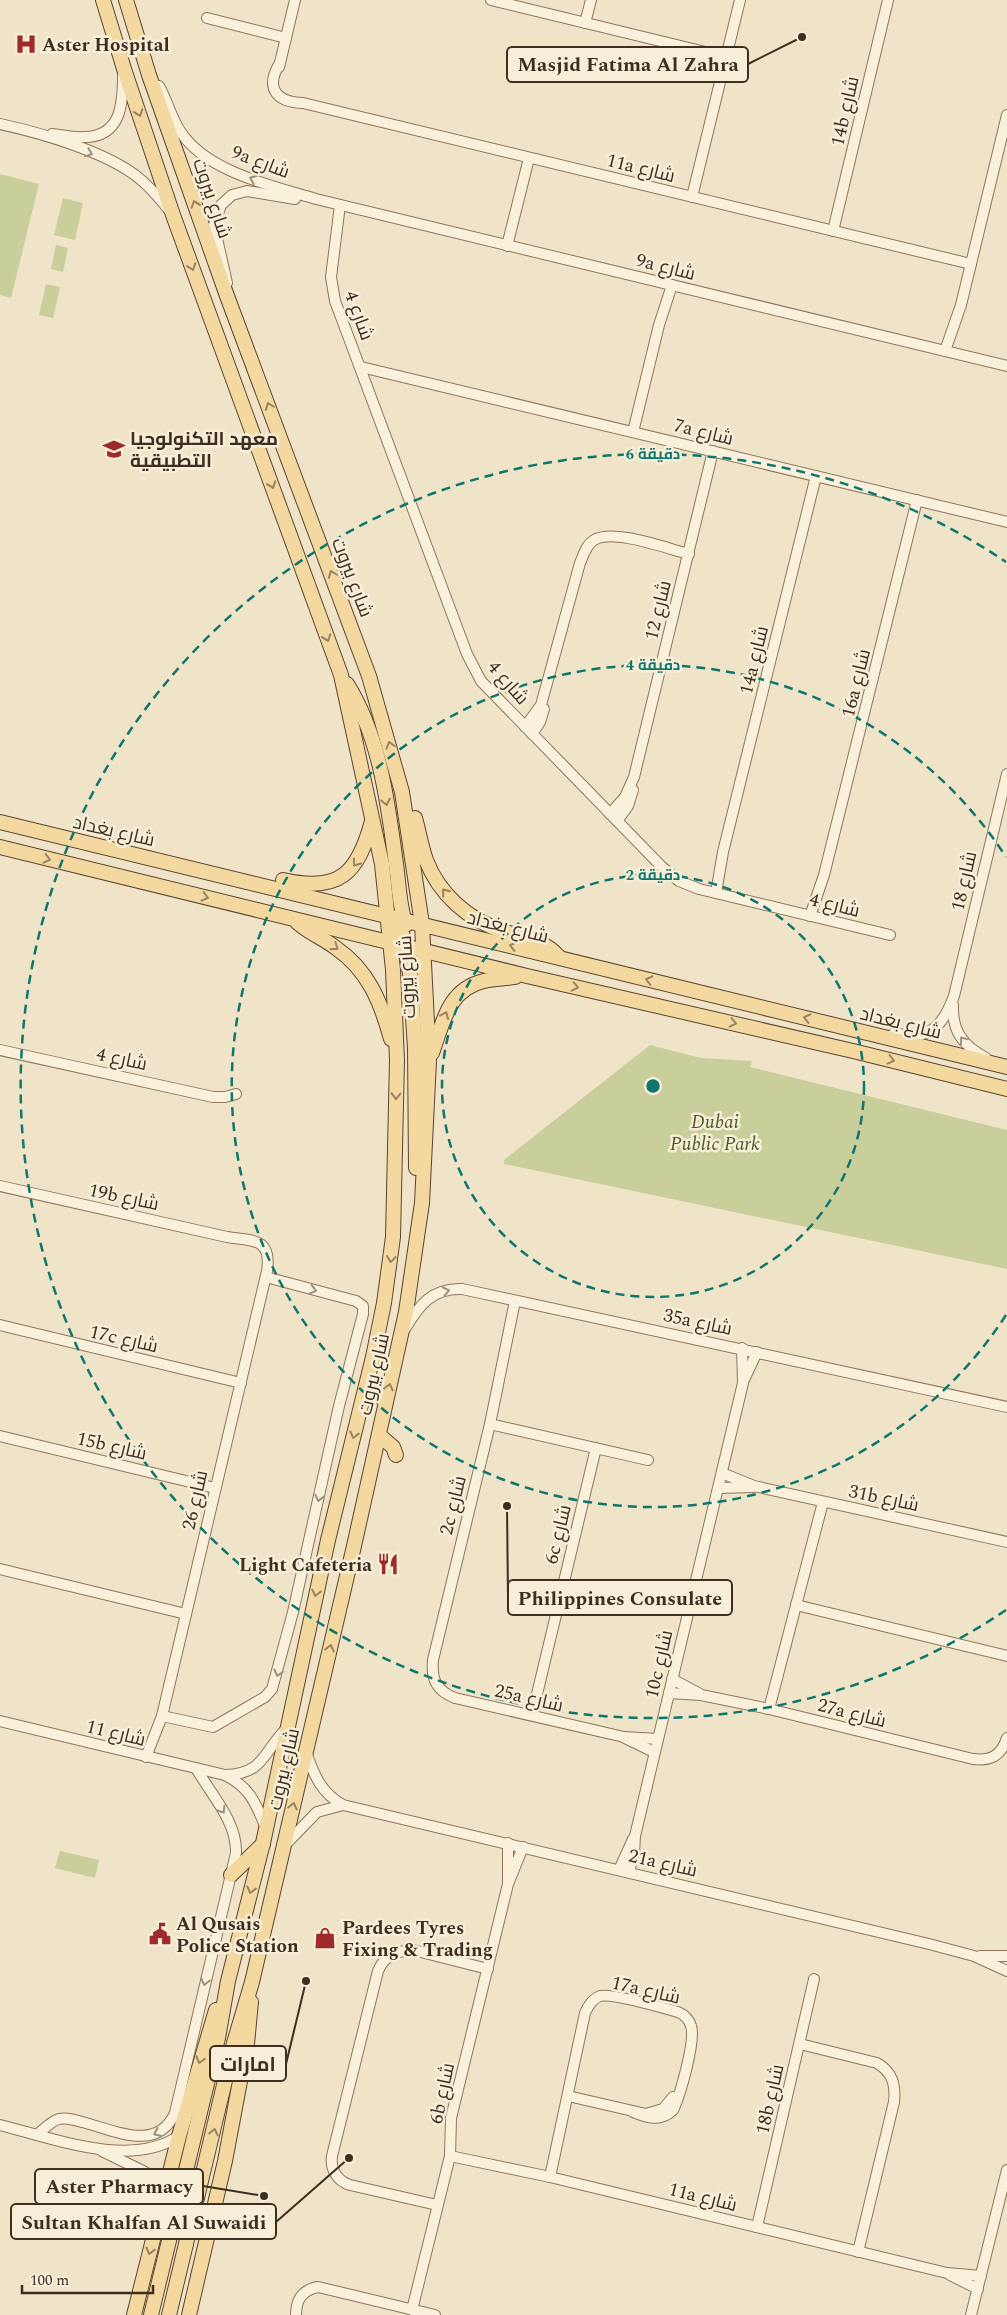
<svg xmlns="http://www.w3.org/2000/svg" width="1007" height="2315" viewBox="0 0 1007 2315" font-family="Spectral,Cairo,serif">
<rect width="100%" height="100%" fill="#f0e4c8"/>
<!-- green -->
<g fill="#c9cf9b">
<path d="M 0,174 L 39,184 L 11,298 L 0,295 Z"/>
<path d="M 63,198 L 83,203 L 75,240 L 54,235 Z"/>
<path d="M 56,245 L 68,248 L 63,272 L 51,269 Z"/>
<path d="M 46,284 L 60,287 L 53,318 L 39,315 Z"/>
<path d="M 650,1045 L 701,1058 L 752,1061 L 750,1067 L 1007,1130 L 1007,1269 L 504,1164 L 504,1160 Z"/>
<path d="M 60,1851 L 99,1860 L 95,1878 L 55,1868 Z"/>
</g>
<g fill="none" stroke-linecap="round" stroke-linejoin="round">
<!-- minor casing -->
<g stroke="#8d765c" stroke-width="12">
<g id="minor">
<path d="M 491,0 L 726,57"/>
<path d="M 207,18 L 286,38"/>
<path d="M 585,23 L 591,0"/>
<path d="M 280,63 C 265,87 275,102 303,103 L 971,264"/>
<path d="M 279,67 L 295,0"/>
<path d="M 159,86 C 167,100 171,117 180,131 C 206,172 273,186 316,199 L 1007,366"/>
<path d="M 0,124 C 41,133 108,152 140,179 C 151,188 160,199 169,210"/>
<path d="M 52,134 C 63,135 73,138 84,137 C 121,137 123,104 123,76"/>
<path d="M 692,197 L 740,0"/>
<path d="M 340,205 L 331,277 L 335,301 L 467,654 L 481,681 L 662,867 L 679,881 L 699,889 L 890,935"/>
<path d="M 833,231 L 888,0"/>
<path d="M 507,246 L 529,158"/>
<path d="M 227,283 L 214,225 L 221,205 L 232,195 L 247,191 L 295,199"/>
<path d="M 945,351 L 961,305 L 1007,115"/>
<path d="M 361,367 L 1007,522"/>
<path d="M 633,432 L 659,325 L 672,285"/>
<path d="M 525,727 L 541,705 L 580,563 C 584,554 586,545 594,540 C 613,528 668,549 689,554"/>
<path d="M 532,734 L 540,722 L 544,709"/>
<path d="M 610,814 L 625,797 L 634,777 L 713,451"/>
<path d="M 617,821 L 628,806 L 633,790"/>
<path d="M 716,893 L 723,852 L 816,476"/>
<path d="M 810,916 L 824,875 L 917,500"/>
<path d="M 953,1005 C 952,1031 963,1046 986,1058"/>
<path d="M 894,1033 C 929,1041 942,1028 954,996 L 1007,774"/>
<path d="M 0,1050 L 213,1097 L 225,1097 L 236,1094"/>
<path d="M 0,1186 L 227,1237 C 252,1241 272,1237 267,1271 L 162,1716 L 146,1757"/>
<path d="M 515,1301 L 490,1424 L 433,1660 C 431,1680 437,1691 455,1698 L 624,1737 L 658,1739"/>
<path d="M 0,1325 L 241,1383"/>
<path d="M 405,1329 C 419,1305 432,1288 462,1289 L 1007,1407"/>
<path d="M 744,1380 L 757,1352"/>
<path d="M 490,1424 L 648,1460"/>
<path d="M 0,1436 L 215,1488"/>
<path d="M 722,1473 L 754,1486 L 1007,1542"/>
<path d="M 719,1488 L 753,1487"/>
<path d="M 0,1569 L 186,1614"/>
<path d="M 796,1605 L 1007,1656"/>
<path d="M 672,1679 L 700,1694"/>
<path d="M 669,1693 L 701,1695 L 769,1709 L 973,1759 C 991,1761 1001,1756 1007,1738"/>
<path d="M 769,1709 L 823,1502"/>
<path d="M 532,1715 L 596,1448"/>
<path d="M 162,1716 L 213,1727 L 265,1697 L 272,1689 L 293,1612 L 339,1406 L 363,1314 L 363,1306 L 356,1301 L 266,1277"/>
<path d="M 0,1721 L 225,1775 C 265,1774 263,1751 287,1728"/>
<path d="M 625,1738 L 654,1752"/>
<path d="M 306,1752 C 314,1775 321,1793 343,1805 L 929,1944 L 974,1956 L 1007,1971"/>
<path d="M 225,1775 C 250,1787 256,1804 266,1828"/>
<path d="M 508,1843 L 508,1881"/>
<path d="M 285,1845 L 317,1812 L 343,1805"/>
<path d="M 619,1870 L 633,1839"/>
<path d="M 629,1872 L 634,1853 L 635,1836 L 743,1383 L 742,1348"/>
<path d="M 409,1949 L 488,1969"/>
<path d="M 416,1951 C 398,1950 385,1954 378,1971 L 332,2156 C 330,2169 337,2181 350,2185 L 437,2205"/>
<path d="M 980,1956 L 1007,1956"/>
<path d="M 800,2044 L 877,2063 C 892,2072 896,2084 894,2102 L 858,2252"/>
<path d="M 568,2096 L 646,2114 L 663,2109 L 673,2097"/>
<path d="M 0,2125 C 53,2138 130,2169 179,2136"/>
<path d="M 37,2135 C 44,2129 51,2121 59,2119 C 67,2117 75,2120 82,2122 C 114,2130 157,2153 175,2113 L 236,1853 C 237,1821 211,1795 196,1768"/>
<path d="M 102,2151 L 145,2172 L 162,2201"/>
<path d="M 450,2156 L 550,2177 L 947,2273 L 981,2276"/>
<path d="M 550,2177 L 585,2013 C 588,2006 592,1999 600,1996 C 612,1993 664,2008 678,2012 C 685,2015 689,2019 691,2026 C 696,2040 680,2096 673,2110 C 661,2122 647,2118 633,2112"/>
<path d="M 757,2227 L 814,1979"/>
<path d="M 950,2275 L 978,2289"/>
<path d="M 412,2310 L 450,2156 L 451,2118 L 508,1884 L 523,1847"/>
<path d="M 296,2315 C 296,2300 302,2290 318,2287 L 435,2315"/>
<path d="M 971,2315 L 1007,2170"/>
</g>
</g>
<!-- major casing -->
<g stroke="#5b4430" stroke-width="16">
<g id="major">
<path d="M 103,0 L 124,69 L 173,215 L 341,675 L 382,864 L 393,970 L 397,1060 L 393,1237 L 384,1303 L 373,1357 L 328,1540 L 263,1843 L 228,1981 L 218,2038 L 151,2315"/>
<path d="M 126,0 L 149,75 L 227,296 L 369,676 L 402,792 L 422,924 L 429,1061 L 422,1203 L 406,1312 L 354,1546 L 252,1982 L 234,2043 L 169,2315"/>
<path d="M 347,684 C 380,737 388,803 396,864 C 399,884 399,907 406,925"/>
<path d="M 415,818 C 419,832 421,846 426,860 C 439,894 468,920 503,931 C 523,938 543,939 558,956"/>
<path d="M 0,822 L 1007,1067"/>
<path d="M 0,847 L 527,976 L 853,1051 L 1007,1089"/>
<path d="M 283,880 C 340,893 358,873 372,821"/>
<path d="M 388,915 L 400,929 L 405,941 L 410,974 L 415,1048 L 416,1168"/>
<path d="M 297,922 C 309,933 323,938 336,948 C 368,970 381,1002 391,1039"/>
<path d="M 432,1053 C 443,1023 448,989 484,981 C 494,978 505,979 515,977"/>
<path d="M 379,1435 L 393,1447 L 396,1455"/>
<path d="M 231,1875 L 263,1844"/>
<path d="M 134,2315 L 179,2136 L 216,2010"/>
<path d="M 189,2315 L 225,2161 L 247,2044 L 251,2002"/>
</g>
</g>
<!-- minor -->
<use href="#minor" stroke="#faf1dc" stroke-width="10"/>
<!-- major -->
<use href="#major" stroke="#f3d9a0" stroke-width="14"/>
</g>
<!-- one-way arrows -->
<defs><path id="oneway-chevron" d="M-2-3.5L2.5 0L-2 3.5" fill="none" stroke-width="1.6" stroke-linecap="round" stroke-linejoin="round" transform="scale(1.25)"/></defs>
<g stroke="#988460">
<use href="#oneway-chevron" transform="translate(139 113) rotate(71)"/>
<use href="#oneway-chevron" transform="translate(195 204) rotate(-109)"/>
<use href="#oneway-chevron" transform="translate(192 267) rotate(70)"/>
<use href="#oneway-chevron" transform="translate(269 406) rotate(-111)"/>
<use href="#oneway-chevron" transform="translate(272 485) rotate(70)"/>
<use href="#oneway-chevron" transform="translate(332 574) rotate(-111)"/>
<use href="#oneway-chevron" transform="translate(327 638) rotate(70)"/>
<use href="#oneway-chevron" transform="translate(390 745) rotate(-106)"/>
<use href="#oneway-chevron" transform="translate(386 802) rotate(79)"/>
<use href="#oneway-chevron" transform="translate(47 859) rotate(14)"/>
<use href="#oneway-chevron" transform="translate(356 863) rotate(126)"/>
<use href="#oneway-chevron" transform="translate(445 892) rotate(-129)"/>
<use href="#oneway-chevron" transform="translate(205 897) rotate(14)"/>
<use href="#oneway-chevron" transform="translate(513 946) rotate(-166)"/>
<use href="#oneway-chevron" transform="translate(335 947) rotate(34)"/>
<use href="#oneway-chevron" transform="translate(649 980) rotate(-166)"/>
<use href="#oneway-chevron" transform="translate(575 987) rotate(13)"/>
<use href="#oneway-chevron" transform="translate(445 1015) rotate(-67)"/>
<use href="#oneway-chevron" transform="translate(807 1018) rotate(-166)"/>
<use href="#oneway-chevron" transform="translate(733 1023) rotate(13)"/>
<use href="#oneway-chevron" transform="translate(891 1060) rotate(14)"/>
<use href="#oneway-chevron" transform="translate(396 1096) rotate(91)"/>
<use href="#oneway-chevron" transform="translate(391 1259) rotate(97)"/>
<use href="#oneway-chevron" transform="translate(389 1387) rotate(-77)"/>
<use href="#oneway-chevron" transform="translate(354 1435) rotate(104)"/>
<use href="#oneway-chevron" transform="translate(316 1593) rotate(102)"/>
<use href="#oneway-chevron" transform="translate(330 1648) rotate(-77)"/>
<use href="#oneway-chevron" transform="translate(293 1806) rotate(-77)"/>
<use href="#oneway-chevron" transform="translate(251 1890) rotate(104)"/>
<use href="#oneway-chevron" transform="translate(200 2060) rotate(106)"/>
<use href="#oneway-chevron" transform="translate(214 2132) rotate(-77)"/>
<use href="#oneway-chevron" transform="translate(150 2251) rotate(104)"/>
</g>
<g stroke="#9c907e">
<use href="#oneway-chevron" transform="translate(89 153) rotate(22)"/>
<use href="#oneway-chevron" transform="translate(253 179) rotate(-158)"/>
<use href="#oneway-chevron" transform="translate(963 1040) rotate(-127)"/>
<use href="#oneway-chevron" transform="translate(313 1290) rotate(15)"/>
<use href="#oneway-chevron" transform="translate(446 1291) rotate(-12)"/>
<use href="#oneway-chevron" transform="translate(319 1498) rotate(103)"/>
<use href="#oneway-chevron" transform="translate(278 1673) rotate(105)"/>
<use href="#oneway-chevron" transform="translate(222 1810) rotate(58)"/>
<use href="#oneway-chevron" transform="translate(205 1982) rotate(103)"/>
<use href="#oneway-chevron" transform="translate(157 2133) rotate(156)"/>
</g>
<!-- distance rings -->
<g fill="none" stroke="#0f766e" stroke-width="2.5" stroke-dasharray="9 6">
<circle cx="653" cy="1086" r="211"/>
<path d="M1006 1315A421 421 0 1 1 1006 857"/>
<path d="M1006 1610A632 632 0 1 1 1006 562"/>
</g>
<!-- icons -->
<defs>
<g id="hospital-bare" transform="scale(1.725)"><path d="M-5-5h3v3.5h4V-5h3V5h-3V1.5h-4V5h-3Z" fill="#9e2a2b" stroke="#f7eed8" stroke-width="2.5" paint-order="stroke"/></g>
<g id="university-bare" transform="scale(1.725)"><path d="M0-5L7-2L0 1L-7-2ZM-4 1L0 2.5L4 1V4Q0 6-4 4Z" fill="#9e2a2b" stroke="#f7eed8" stroke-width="2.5" paint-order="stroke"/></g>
<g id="restaurant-bare" transform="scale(1.725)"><path d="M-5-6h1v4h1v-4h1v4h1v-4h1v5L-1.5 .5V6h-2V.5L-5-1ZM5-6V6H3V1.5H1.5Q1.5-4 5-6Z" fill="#9e2a2b" stroke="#f7eed8" stroke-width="2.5" paint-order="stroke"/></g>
<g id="civic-bare" transform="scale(1.725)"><path d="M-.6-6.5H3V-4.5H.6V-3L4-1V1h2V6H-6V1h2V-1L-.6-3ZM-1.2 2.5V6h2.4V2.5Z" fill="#9e2a2b" stroke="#f7eed8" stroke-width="2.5" paint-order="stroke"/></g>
<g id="shop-bare" transform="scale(1.725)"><path d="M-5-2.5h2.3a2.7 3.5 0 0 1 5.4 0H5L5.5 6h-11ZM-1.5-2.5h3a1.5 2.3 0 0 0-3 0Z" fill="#9e2a2b" stroke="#f7eed8" stroke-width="2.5" paint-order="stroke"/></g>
</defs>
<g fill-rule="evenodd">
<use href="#hospital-bare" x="26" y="44"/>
<use href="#university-bare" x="114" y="449"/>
<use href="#restaurant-bare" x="388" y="1564"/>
<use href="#civic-bare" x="160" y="1934"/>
<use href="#shop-bare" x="325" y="1938"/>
</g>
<g text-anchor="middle" stroke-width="5" stroke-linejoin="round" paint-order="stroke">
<!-- poi labels -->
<g font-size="19" font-weight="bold" fill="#3d2e20" stroke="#f7eed8" text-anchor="start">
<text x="42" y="51">Aster Hospital</text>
<text x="130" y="445">معهد التكنولوجيا<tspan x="130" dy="22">التطبيقية</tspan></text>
<text x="372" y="1571" text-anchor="end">Light Cafeteria</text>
<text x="176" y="1930">Al Qusais<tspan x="176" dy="22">Police Station</tspan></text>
<text x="342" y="1934">Pardees Tyres<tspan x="342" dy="22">Fixing &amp; Trading</tspan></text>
</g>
<!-- street labels -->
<g font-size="19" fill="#3d2e20" stroke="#f7eed8">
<text transform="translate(844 111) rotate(-77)" y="7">14b شارع</text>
<text transform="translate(261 161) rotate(21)" y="7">9a شارع</text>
<text transform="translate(641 167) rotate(14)" y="7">11a شارع</text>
<text transform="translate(213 198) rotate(71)" y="7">شارع بيروت</text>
<text transform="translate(666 266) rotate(14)" y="7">9a شارع</text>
<text transform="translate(360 315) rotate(70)" y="7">شارع 4</text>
<text transform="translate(704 431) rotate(14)" y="7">7a شارع</text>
<text transform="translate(353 577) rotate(69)" y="7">شارع بيروت</text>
<text transform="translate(657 610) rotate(-76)" y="7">شارع 12</text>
<text transform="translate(753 660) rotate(-76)" y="7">14a شارع</text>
<text transform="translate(509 682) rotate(49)" y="7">شارع 4</text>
<text transform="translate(855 683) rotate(-76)" y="7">16a شارع</text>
<text transform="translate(114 830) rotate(13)" y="7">شارع بغداد</text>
<text transform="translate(963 881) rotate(-77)" y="7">شارع 18</text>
<text transform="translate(835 904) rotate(14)" y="7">شارع 4</text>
<text transform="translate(508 926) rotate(14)" y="7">شارع بغداد</text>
<text transform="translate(406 977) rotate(-93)" y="7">شارع بيروت</text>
<text transform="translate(901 1022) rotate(14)" y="7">شارع بغداد</text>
<text transform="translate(122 1058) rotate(12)" y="7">شارع 4</text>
<text transform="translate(124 1196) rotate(12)" y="7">19b شارع</text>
<text transform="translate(698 1321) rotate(12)" y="7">35a شارع</text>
<text transform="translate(124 1338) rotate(13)" y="7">17c شارع</text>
<text transform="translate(373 1374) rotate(-77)" y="7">شارع بيروت</text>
<text transform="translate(112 1445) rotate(13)" y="7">15b شارع</text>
<text transform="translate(884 1497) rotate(12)" y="7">31b شارع</text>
<text transform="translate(194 1500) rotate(-77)" y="7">شارع 26</text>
<text transform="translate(452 1505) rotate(-76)" y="7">2c شارع</text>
<text transform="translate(557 1534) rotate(-76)" y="7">6c شارع</text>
<text transform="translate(658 1664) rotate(-77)" y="7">10c شارع</text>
<text transform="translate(529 1697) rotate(13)" y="7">25a شارع</text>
<text transform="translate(852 1712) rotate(14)" y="7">27a شارع</text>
<text transform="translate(116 1732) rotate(14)" y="7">شارع 11</text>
<text transform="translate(283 1769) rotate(-77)" y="7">شارع بيروت</text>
<text transform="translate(663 1862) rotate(13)" y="7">21a شارع</text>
<text transform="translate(646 1989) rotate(13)" y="7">17a شارع</text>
<text transform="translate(441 2093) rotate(-78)" y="7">6b شارع</text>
<text transform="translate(769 2099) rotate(-77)" y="7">18b شارع</text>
<text transform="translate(703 2196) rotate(14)" y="7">11a شارع</text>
</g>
<!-- park labels -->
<g font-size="19" font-style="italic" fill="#4d5a26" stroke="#f7eed8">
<text x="715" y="1128">Dubai<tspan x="715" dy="22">Public Park</tspan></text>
</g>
</g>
<circle cx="653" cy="1086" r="8" fill="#0f766e" stroke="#f7eed8" stroke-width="2.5"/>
<g font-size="15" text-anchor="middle" font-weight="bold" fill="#0f766e" stroke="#f7eed8" stroke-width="5" stroke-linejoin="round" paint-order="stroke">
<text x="653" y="459">6 دقيقة</text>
<text x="653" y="670">4 دقيقة</text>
<text x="653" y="880">2 دقيقة</text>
</g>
<!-- callouts -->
<path fill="none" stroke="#3d2e20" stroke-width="2" d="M802 37L748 64M507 1506L508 1598M306 1981L286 2064M264 2196L203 2186M349 2158L276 2222"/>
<g fill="#3d2e20" stroke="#f7eed8" stroke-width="2">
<circle cx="802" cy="37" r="5"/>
<circle cx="507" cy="1506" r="5"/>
<circle cx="306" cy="1981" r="5"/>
<circle cx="264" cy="2196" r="5"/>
<circle cx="349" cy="2158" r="5"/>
</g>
<g fill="#f7eed8" stroke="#3d2e20" stroke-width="2">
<rect x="507" y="47" width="241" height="35" rx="5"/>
<rect x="508" y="1580" width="224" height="35" rx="5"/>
<rect x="210" y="2046" width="76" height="35" rx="5"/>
<rect x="35" y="2169" width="168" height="35" rx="5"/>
<rect x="11" y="2204" width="265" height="35" rx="5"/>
</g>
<g font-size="20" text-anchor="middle" font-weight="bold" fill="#3d2e20">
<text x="628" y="71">Masjid Fatima Al Zahra</text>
<text x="620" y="1605">Philippines Consulate</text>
<text x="248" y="2071">امارات</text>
<text x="119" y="2193">Aster Pharmacy</text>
<text x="144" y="2229">Sultan Khalfan Al Suwaidi</text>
</g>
<!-- scale -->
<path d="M22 2285v8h131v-8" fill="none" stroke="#3d2e20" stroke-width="2.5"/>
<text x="30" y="2285" font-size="15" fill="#3d2e20" stroke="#f7eed8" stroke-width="4" paint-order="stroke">100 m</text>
</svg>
